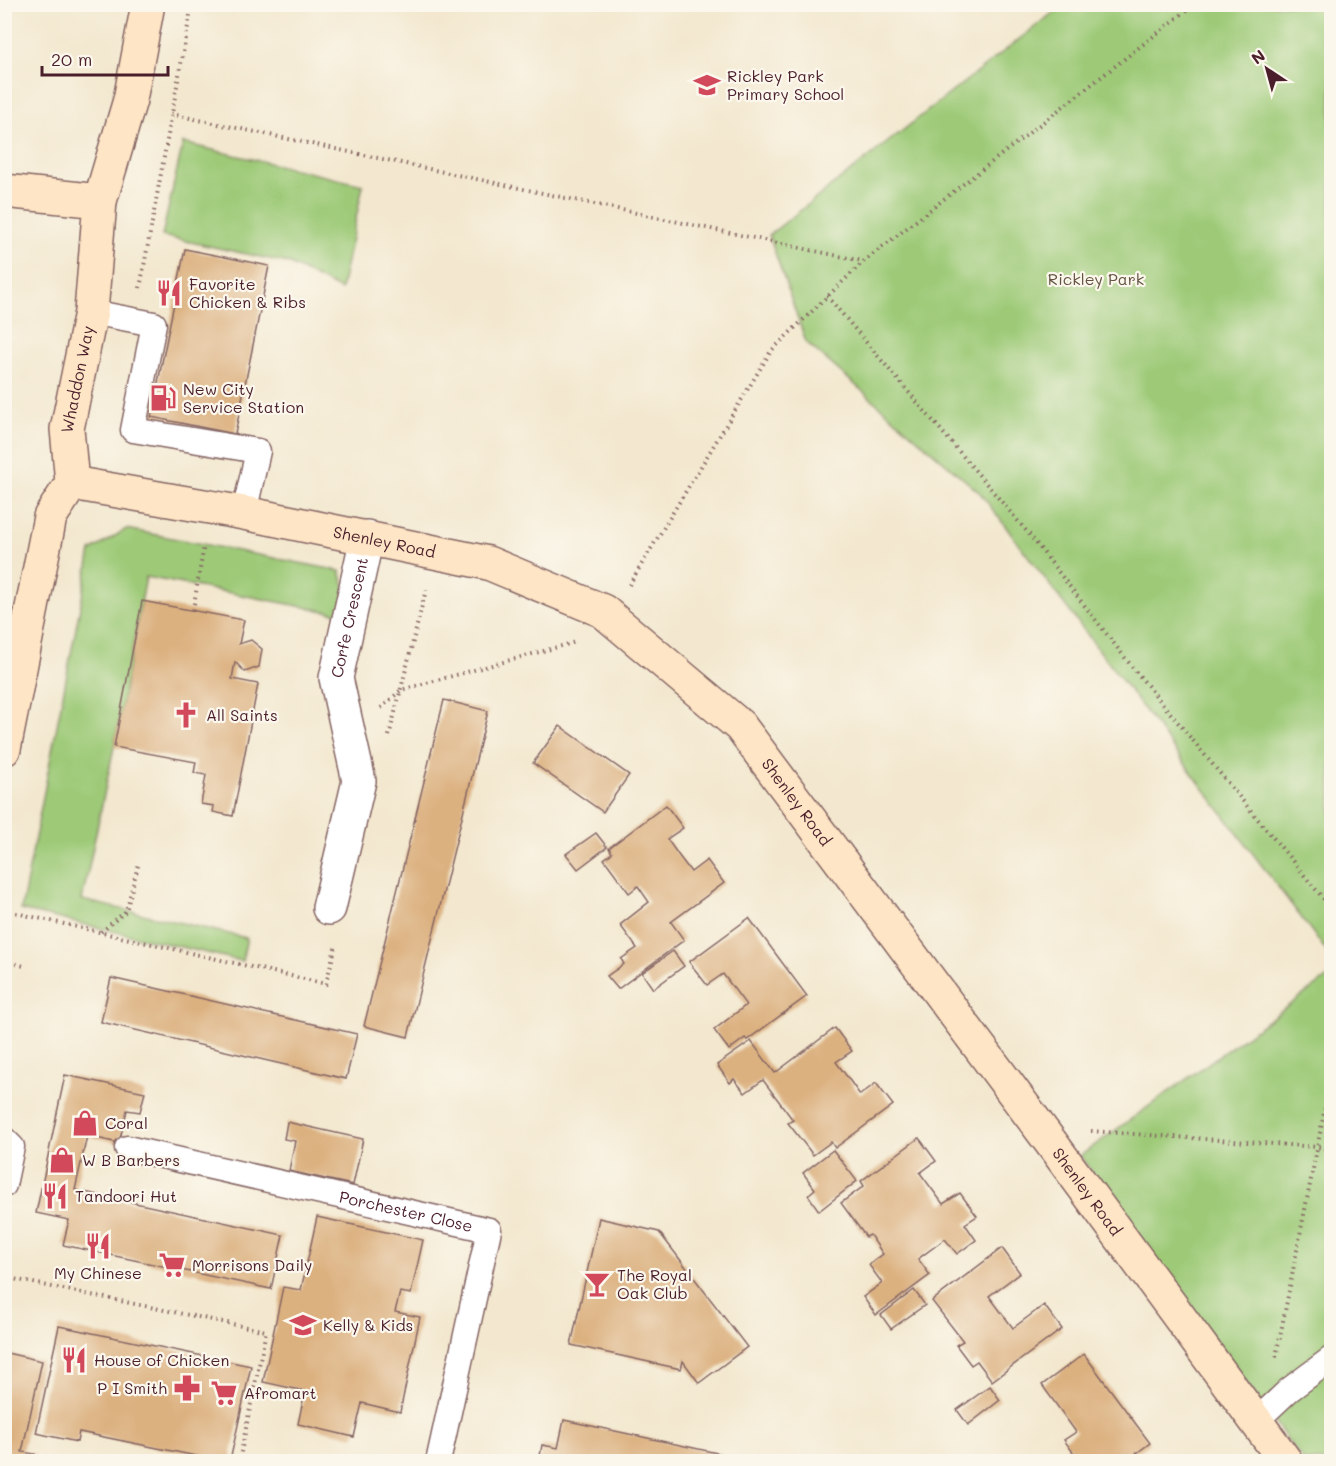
<svg xmlns="http://www.w3.org/2000/svg" width="1336" height="1466" viewBox="0 0 1336 1466" font-family="Mali,sans-serif">
<rect width="100%" height="100%" fill="#fbf7ec"/>
<filter id="ink" filterUnits="userSpaceOnUse"><feTurbulence type="fractalNoise" baseFrequency=".0167" numOctaves="2"/><feDisplacementMap in="SourceGraphic" scale="12" xChannelSelector="R" yChannelSelector="G"/><feConvolveMatrix kernelMatrix="1 2 1 2 8 2 1 2 1" color-interpolation-filters="sRGB"/></filter>
<filter id="wash" filterUnits="userSpaceOnUse"><feTurbulence type="fractalNoise" baseFrequency=".008" numOctaves="4" result="noise"/><feDisplacementMap in="SourceGraphic" scale="24" xChannelSelector="R" yChannelSelector="G"/><feGaussianBlur stdDeviation="1.35" result="paint"/><feColorMatrix in="noise" values="0 0 0 0 0 0 0 0 0 0 0 0 0 0 0 0 0 1.4 0 .05"/><feComposite in="paint" operator="in"/></filter>
<g filter="url(#wash)">
<rect width="100%" height="100%" fill="#f3e8cf"/>
<!-- green -->
<g fill="#9eca78" stroke="#747452" stroke-width="1.5">
<path d="M 1063,5 L 1331,5 L 1331,957 L 981,494 L 806,342 L 769,235 Z"/>
<path d="M 183,143 L 363,185 L 341,290 L 288,263 L 162,236 Z"/>
<path d="M 126,529 L 340,571 L 345,587 L 341,614 L 146,577 L 114,747 L 82,900 L 247,938 L 242,961 L 21,910 L 91,551 Z"/>
<path d="M 1331,975 L 1331,1461 L 1303,1461 L 1080,1156 Z"/>
</g>
<g id="blocks">
<!-- building -->
<g fill="#dcb180">
<path d="M 185,249 L 269,266 L 235,434 L 151,417 Z"/>
<path d="M 142,601 L 244,620 L 239,644 L 251,640 L 262,649 L 259,667 L 245,672 L 235,662 L 232,679 L 258,684 L 233,816 L 213,812 L 214,806 L 201,804 L 206,775 L 194,773 L 196,762 L 114,747 Z"/>
<path d="M 444,700 L 488,711 L 408,1037 L 364,1026 Z"/>
<path d="M 560,726 L 629,775 L 603,812 L 533,763 Z"/>
<path d="M 666,805 L 683,828 L 667,839 L 679,856 L 691,872 L 707,860 L 724,883 L 671,922 L 684,940 L 618,989 L 607,976 L 624,964 L 621,959 L 637,948 L 620,925 L 649,902 L 638,886 L 629,893 L 604,859 L 612,853 L 609,848 Z"/>
<path d="M 596,833 L 607,847 L 578,869 L 566,854 Z"/>
<path d="M 749,918 L 807,996 L 747,1040 L 745,1038 L 729,1050 L 714,1030 L 746,1005 L 723,974 L 707,985 L 689,962 Z"/>
<path d="M 673,951 L 684,966 L 653,989 L 642,973 Z"/>
<path d="M 111,978 L 357,1034 L 346,1079 L 101,1022 Z"/>
<path d="M 835,1028 L 852,1051 L 836,1062 L 848,1078 L 860,1095 L 876,1083 L 893,1105 L 835,1148 L 831,1142 L 813,1155 L 788,1123 L 793,1120 L 763,1080 L 745,1093 L 734,1079 L 730,1083 L 717,1065 L 751,1041 L 775,1073 Z"/>
<path d="M 65,1075 L 145,1092 L 140,1112 L 127,1110 L 119,1143 L 87,1136 L 75,1190 L 283,1235 L 271,1289 L 63,1245 L 69,1220 L 36,1213 Z"/>
<path d="M 287,1122 L 363,1139 L 353,1185 L 289,1171 L 295,1141 L 284,1139 Z"/>
<path d="M 919,1138 L 936,1161 L 920,1173 L 943,1204 L 960,1193 L 977,1216 L 965,1224 L 976,1240 L 957,1254 L 945,1239 L 918,1259 L 930,1275 L 876,1315 L 863,1297 L 882,1283 L 869,1265 L 883,1254 L 870,1235 L 866,1237 L 841,1203 L 864,1186 L 861,1181 Z"/>
<path d="M 833,1150 L 857,1181 L 819,1211 L 808,1195 L 815,1189 L 803,1173 Z"/>
<path d="M 317,1217 L 423,1240 L 411,1294 L 400,1292 L 395,1312 L 420,1317 L 400,1412 L 362,1403 L 354,1437 L 298,1424 L 305,1391 L 263,1382 L 283,1287 L 301,1290 Z"/>
<path d="M 599,1218 L 659,1232 L 747,1347 L 699,1383 L 683,1361 L 681,1369 L 571,1345 Z"/>
<path d="M 1002,1248 L 1020,1273 L 989,1296 L 1013,1328 L 1044,1305 L 1062,1329 L 992,1381 L 977,1361 L 971,1365 L 956,1345 L 963,1341 L 932,1301 Z"/>
<path d="M 914,1290 L 925,1305 L 891,1329 L 881,1315 Z"/>
<path d="M 59,1326 L 251,1366 L 230,1461 L 221,1461 L 79,1432 L 77,1442 L 36,1433 Z"/>
<path d="M 7,1353 L 42,1361 L 22,1452 L 35,1454 L 33,1461 L 4,1461 L 4,1366 Z"/>
<path d="M 1084,1354 L 1150,1443 L 1126,1461 L 1068,1461 L 1076,1456 L 1064,1440 L 1076,1432 L 1042,1385 Z"/>
<path d="M 990,1386 L 1000,1400 L 968,1425 L 957,1410 Z"/>
<path d="M 564,1420 L 722,1454 L 720,1461 L 539,1461 L 542,1445 L 558,1448 Z"/>
</g>
</g>
</g>
<g filter="url(#ink)">
<use href="#blocks" fill-opacity="0" stroke="#856564" stroke-width="1.5"/>
<g fill="none" stroke-linecap="round" stroke-linejoin="round">
<!-- lane casing -->
<g stroke="#856564" stroke-width="27">
<g id="lane">
<path d="M 91,312 L 154,324 L 133,430 L 258,451 L 244,513"/>
<path d="M 4,1139 L 12,1147 L 4,1185"/>
<path id="s1" d="M 127,1148 L 489,1230 L 438,1462"/>
<path d="M 1256,1421 L 1289,1390 L 1332,1358"/>
</g>
</g>
<!-- street casing -->
<g stroke="#856564" stroke-width="36">
<g id="street">
<path id="s2" d="M 329,908 L 359,781 L 336,678 L 367,537"/>
</g>
</g>
<!-- secondary casing -->
<g stroke="#856564" stroke-width="36">
<g id="secondary">
<path d="M 4,191 L 100,201"/>
<path id="s3" d="M 72,483 L 244,513 L 488,563 L 603,611 L 740,726 L 1055,1148 L 1286,1462"/>
<path id="s4" d="M 4,749 L 50,517 L 72,483 L 67,429 L 91,312 L 100,201 L 130,100 L 148,4"/>
</g>
</g>
<!-- path -->
<g stroke="#856564" stroke-width="4" stroke-dasharray="1.5 4.5" stroke-linecap="butt">
<path d="M 171,114 L 862,261"/>
<path d="M 140,288 L 192,4"/>
<path d="M 827,296 L 1029,534 L 1133,668 L 1332,909"/>
<path d="M 629,585 L 771,351 L 863,262 L 1195,4"/>
<path d="M 193,610 L 204,545"/>
<path d="M 381,708 L 401,690 L 576,642"/>
<path d="M 389,736 L 426,590"/>
<path d="M 16,913 L 326,984 L 336,944"/>
<path d="M 101,932 L 126,911 L 139,862"/>
<path d="M 4,961 L 24,966"/>
<path d="M 1091,1131 L 1318,1147 L 1332,1150"/>
<path d="M 4,1277 L 266,1331 L 239,1462"/>
<path d="M 1276,1357 L 1332,1072"/>
</g>
<!-- lane -->
<use href="#lane" stroke="#fff" stroke-width="24"/>
<!-- street -->
<use href="#street" stroke="#fff" stroke-width="33"/>
<!-- secondary -->
<use href="#secondary" stroke="#fee5c5" stroke-width="33"/>
</g>
</g>
<!-- icons -->
<defs>
<g id="school-bare" transform="scale(2.07)"><path d="M0-5L7-2L0 1L-7-2ZM-4 1L0 2.5L4 1V4Q0 6-4 4Z" fill="#d1495b" stroke="#fbf7ec" stroke-width="2.5" paint-order="stroke"/></g>
<g id="restaurant-bare" transform="scale(2.07)"><path d="M-5-6h1v4h1v-4h1v4h1v-4h1v5L-1.5 .5V6h-2V.5L-5-1ZM5-6V6H3V1.5H1.5Q1.5-4 5-6Z" fill="#d1495b" stroke="#fbf7ec" stroke-width="2.5" paint-order="stroke"/></g>
<g id="fuel-bare" transform="scale(2.07)"><path d="M-5.5-6h7V0h2V4h1.3V-2.5L3-4.5l.8-.8L6-3V5H2.5V1h-1V6h-7ZM-4.2-4.7v3.2H.2V-4.7Z" fill="#d1495b" stroke="#fbf7ec" stroke-width="2.5" paint-order="stroke"/></g>
<g id="church-bare" transform="scale(2.07)"><path d="M-1.2-6h2.4v3.5h3.3v2.4h-3.3V6h-2.4V-.1h-3.3v-2.4h3.3Z" fill="#d1495b" stroke="#fbf7ec" stroke-width="2.5" paint-order="stroke"/></g>
<g id="shop-bare" transform="scale(2.07)"><path d="M-5-2.5h2.3a2.7 3.5 0 0 1 5.4 0H5L5.5 6h-11ZM-1.5-2.5h3a1.5 2.3 0 0 0-3 0Z" fill="#d1495b" stroke="#fbf7ec" stroke-width="2.5" paint-order="stroke"/></g>
<g id="supermarket-bare" transform="scale(2.07)"><path d="M-6-5.5h2.5l.6 2H6L4.5 2H-2.5L-4.4-4H-6ZM-1.5 3.2a1.3 1.3 0 1 0 .1 0ZM3 3.2a1.3 1.3 0 1 0 .1 0Z" fill="#d1495b" stroke="#fbf7ec" stroke-width="2.5" paint-order="stroke"/></g>
<g id="bar-bare" transform="scale(2.07)"><path d="M-6-5H6L.8 .8V4.5H3.5V6h-7V4.5H-.8V.8Z" fill="#d1495b" stroke="#fbf7ec" stroke-width="2.5" paint-order="stroke"/></g>
<g id="pharmacy-bare" transform="scale(2.07)"><path d="M-2-6h4v4h4v4h-4v4h-4v-4h-4v-4h4Z" fill="#d1495b" stroke="#fbf7ec" stroke-width="2.5" paint-order="stroke"/></g>
</defs>
<g fill-rule="evenodd">
<use href="#school-bare" x="707" y="85"/>
<use href="#restaurant-bare" x="169" y="293"/>
<use href="#fuel-bare" x="163" y="398"/>
<use href="#church-bare" x="186" y="715"/>
<use href="#shop-bare" x="85" y="1123"/>
<use href="#shop-bare" x="62" y="1160"/>
<use href="#restaurant-bare" x="55" y="1196"/>
<use href="#restaurant-bare" x="98" y="1246"/>
<use href="#supermarket-bare" x="172" y="1265"/>
<use href="#bar-bare" x="597" y="1284"/>
<use href="#school-bare" x="303" y="1325"/>
<use href="#restaurant-bare" x="74" y="1360"/>
<use href="#pharmacy-bare" x="187" y="1388"/>
<use href="#supermarket-bare" x="224" y="1393"/>
</g>
<g text-anchor="middle" stroke-width="4.5" stroke-linejoin="round" paint-order="stroke">
<!-- poi labels -->
<g font-size="16" fill="#4a1f2b" stroke="#fbf7ec" text-anchor="start">
<text x="727" y="82">Rickley Park<tspan x="727" dy="18">Primary School</tspan></text>
<text x="189" y="290">Favorite<tspan x="189" dy="18">Chicken &amp; Ribs</tspan></text>
<text x="183" y="395">New City<tspan x="183" dy="18">Service Station</tspan></text>
<text x="206" y="721">All Saints</text>
<text x="105" y="1129">Coral</text>
<text x="82" y="1166">W B Barbers</text>
<text x="75" y="1202">Tandoori Hut</text>
<text x="192" y="1271">Morrisons Daily</text>
<text x="98" y="1279" text-anchor="middle">My Chinese</text>
<text x="617" y="1281">The Royal<tspan x="617" dy="18">Oak Club</tspan></text>
<text x="323" y="1331">Kelly &amp; Kids</text>
<text x="94" y="1366">House of Chicken</text>
<text x="167" y="1394" text-anchor="end">P I Smith</text>
<text x="244" y="1399">Afromart</text>
</g>
<!-- park labels -->
<g font-size="16" fill="#635242" stroke="#fbf7ec">
<text x="1096" y="285">Rickley Park</text>
</g>
<!-- street labels -->
<g font-size="16" fill="#4a1f2b" stroke="#fbf7ec">
<text dy="6" stroke="none"><textPath href="#s4" startOffset="382">Whaddon Way</textPath></text>
<text dy="6" stroke="none"><textPath href="#s3" startOffset="318">Shenley Road</textPath></text>
<text dy="6" stroke="none"><textPath href="#s2" startOffset="298">Corfe Crescent</textPath></text>
<text dy="6" stroke="none"><textPath href="#s3" startOffset="822">Shenley Road</textPath></text>
<text dy="6" stroke="none"><textPath href="#s3" startOffset="1308">Shenley Road</textPath></text>
<text dy="6" stroke="none"><textPath href="#s1" startOffset="286">Porchester Close</textPath></text>
</g>
</g>
<!-- margin -->
<rect width="1336" height="1466" fill="none" stroke="#fbf7ec" stroke-width="24"/>
<!-- north arrow -->
<g transform="translate(1267 69) rotate(324)" stroke="#fbf7ec" stroke-width="4.5" paint-order="stroke">
<path d="M0-4.5L10 22L0 15L-10 22Z" fill="#4a1f2b"/>
<text y="-9" font-size="16" font-weight="bold" text-anchor="middle" fill="#4a1f2b">N</text>
</g>
<!-- scale -->
<path d="M42 66v9h126v-9" fill="none" stroke="#4a1f2b" stroke-width="3"/>
<text x="51" y="66" font-size="18" fill="#4a1f2b" stroke="#fbf7ec" stroke-width="4.5" paint-order="stroke">20 m</text>
</svg>
